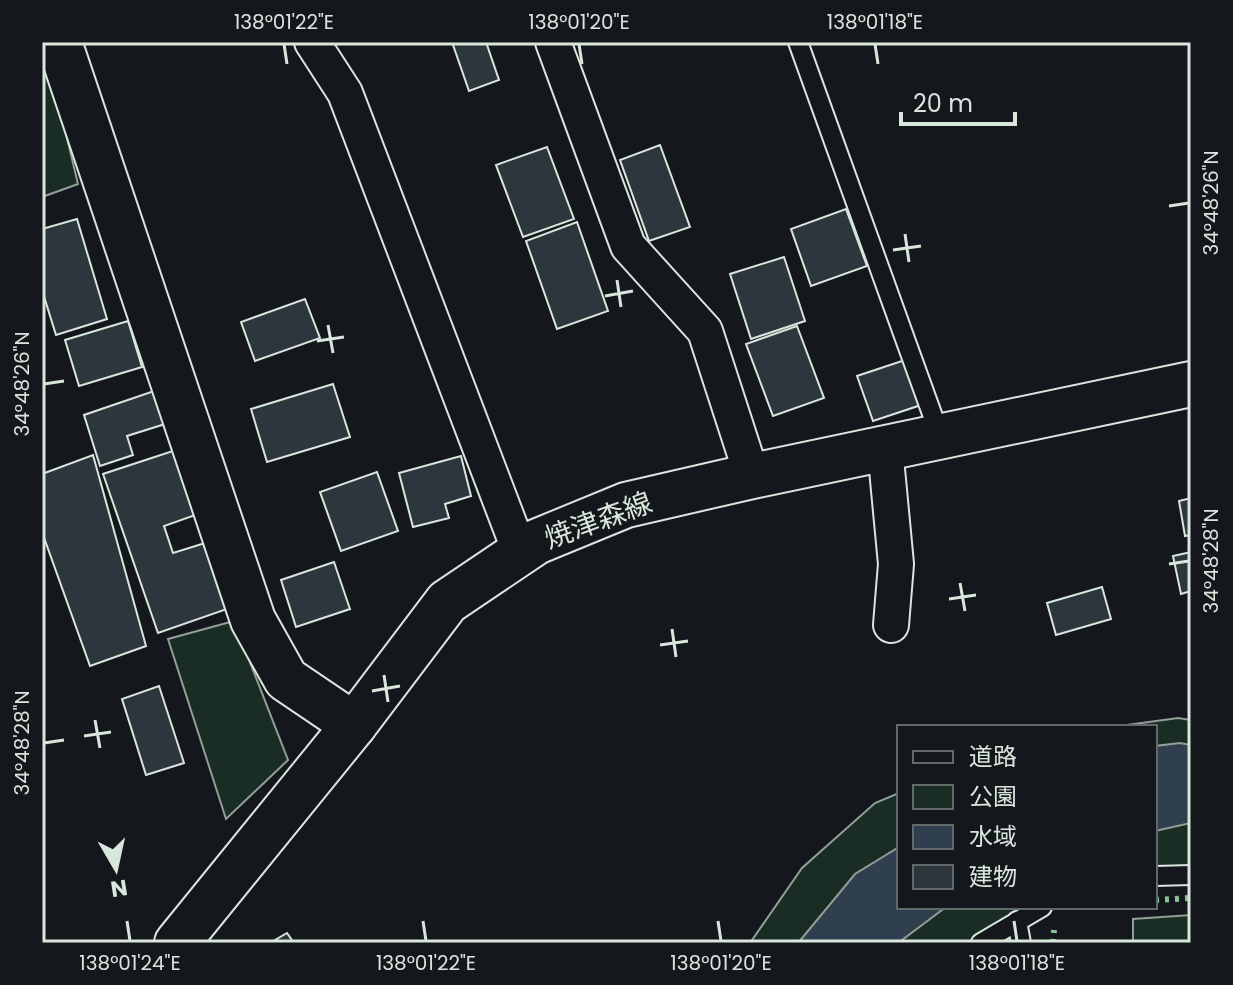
<svg xmlns="http://www.w3.org/2000/svg" width="1233" height="985" viewBox="0 0 1233 985" font-family="Poppins,'Noto Sans JP',sans-serif">
<rect width="100%" height="100%" fill="#14181c"/>
<!-- green -->
<g fill="#1a2d24" stroke="#939e99" stroke-width="2">
<path d="M 42,42 L 44,42 L 78,184 L 42,197 Z"/>
<path d="M 234,621 L 288,760 L 226,819 L 168,639 Z"/>
<path d="M 1178,718 L 1191,720 L 1191,877 L 1155,871 L 1155,727 L 1112,727 Z"/>
<path d="M 899,793 L 899,907 L 1042,907 L 981,943 L 750,943 L 802,868 L 875,803 Z"/>
<path d="M 1191,915 L 1191,943 L 1133,943 L 1133,919 Z"/>
</g>
<!-- water -->
<g fill="#2f3f4d" stroke="#939e99" stroke-width="2">
<path d="M 1180,743 L 1191,745 L 1191,823 L 1155,831 L 1155,746 Z"/>
<path d="M 899,847 L 899,907 L 946,907 L 898,943 L 798,943 L 855,874 Z"/>
</g>
<!-- building -->
<g fill="#2c363c" stroke="#d8e6dc" stroke-width="2">
<path d="M 452,42 L 486,42 L 499,80 L 469,91 Z"/>
<path d="M 660,145 L 690,227 L 649,241 L 620,160 Z"/>
<path d="M 547,147 L 574,219 L 523,237 L 496,165 Z"/>
<path d="M 846,209 L 867,266 L 811,286 L 791,229 Z"/>
<path d="M 77,219 L 107,319 L 56,335 L 42,290 L 42,229 Z"/>
<path d="M 577,222 L 608,311 L 557,329 L 526,241 Z"/>
<path d="M 784,257 L 805,321 L 751,339 L 730,274 Z"/>
<path d="M 305,299 L 320,338 L 255,361 L 241,322 Z"/>
<path d="M 128,321 L 142,367 L 79,386 L 65,340 Z"/>
<path d="M 797,326 L 824,398 L 773,416 L 746,344 Z"/>
<path d="M 908,359 L 924,404 L 873,421 L 857,376 Z"/>
<path d="M 333,384 L 350,437 L 267,462 L 251,409 Z"/>
<path d="M 154,391 L 165,424 L 127,436 L 133,455 L 100,466 L 84,415 Z"/>
<path d="M 182,448 L 204,512 L 164,526 L 173,553 L 205,543 L 227,609 L 158,633 L 103,474 Z"/>
<path d="M 93,455 L 146,646 L 90,666 L 42,532 L 42,474 Z"/>
<path d="M 461,456 L 471,496 L 445,504 L 449,518 L 413,527 L 399,473 Z"/>
<path d="M 377,472 L 398,531 L 341,551 L 320,492 Z"/>
<path d="M 1191,498 L 1191,535 L 1185,536 L 1179,501 Z"/>
<path d="M 1191,552 L 1191,591 L 1181,594 L 1173,556 Z"/>
<path d="M 334,562 L 350,609 L 296,627 L 281,580 Z"/>
<path d="M 1102,587 L 1111,619 L 1056,635 L 1047,603 Z"/>
<path d="M 159,686 L 184,763 L 146,775 L 122,699 Z"/>
<path d="M 287,933 L 294,943 L 270,943 Z"/>
</g>
<g fill="none" stroke-linecap="round" stroke-linejoin="round">
<!-- lane casing -->
<g stroke="#d8e6dc" stroke-width="22">
<g id="lane">
<path d="M 798,42 L 940,436"/>
<path d="M 1155,876 L 1191,875"/>
<path d="M 1017,921 L 1021,943"/>
<path d="M 981,943 L 1042,907"/>
</g>
</g>
<!-- street casing -->
<g stroke="#d8e6dc" stroke-width="38">
<g id="street">
<path d="M 312,42 L 345,93 L 520,552"/>
<path d="M 553,42 L 628,246 L 705,331 L 752,476"/>
<path d="M 885,448 L 896,564 L 891,625"/>
</g>
</g>
<!-- secondary casing -->
<g stroke="#d8e6dc" stroke-width="48">
<path id="secondary" d="M 59,42 L 253,620 L 286,679 L 354,725"/>
</g>
<!-- primary casing -->
<g stroke="#d8e6dc" stroke-width="48">
<path id="primary" d="M 177,943 L 354,725 L 447,602 L 536,542 L 626,505 L 752,476 L 1191,384"/>
</g>
<!-- lane -->
<use href="#lane" stroke="#14181c" stroke-width="18"/>
<!-- street -->
<use href="#street" stroke="#14181c" stroke-width="34"/>
<!-- secondary -->
<use href="#secondary" stroke="#14181c" stroke-width="44"/>
<!-- primary -->
<use href="#primary" stroke="#14181c" stroke-width="44"/>
<!-- hedge -->
<g stroke="#8ac095" stroke-width="6" stroke-dasharray="4 6" stroke-linecap="butt">
<path d="M 1155,900 L 1191,898"/>
<path d="M 1053,943 L 1054,930"/>
</g>
</g>
<!-- ticks -->
<path fill="none" stroke="#d8e6dc" stroke-width="3" d="M 284,44 L 287,64M 579,44 L 582,64M 875,44 L 878,64M 1169,206 L 1189,203M 905,234 L 909,262M 893,250 L 921,246M 617,280 L 621,307M 605,296 L 633,291M 328,325 L 333,353M 317,341 L 344,337M 44,384 L 64,381M 1169,564 L 1189,561M 960,583 L 965,611M 949,599 L 976,595M 672,629 L 676,657M 660,645 L 688,641M 384,675 L 388,702M 372,691 L 400,686M 95,720 L 100,748M 84,736 L 111,732M 44,743 L 64,740M 127,921 L 130,941M 423,921 L 426,941M 718,921 L 721,941M 1014,921 L 1017,941"/>
<g text-anchor="middle" stroke-width="6" stroke-linejoin="round" paint-order="stroke">
<!-- street labels -->
<g font-size="28" fill="#d8e6dc" stroke="#14181c">
<text transform="translate(598 520) rotate(-20)" y="10">焼津森線</text>
</g>
</g>
<!-- border -->
<rect width="1233" height="985" fill="none" stroke="#14181c" stroke-width="88"/>
<!-- legend -->
<rect x="897" y="725" width="260" height="184" fill="#14181c" stroke="#626a69" stroke-width="2"/>
<rect x="913" y="751" width="40" height="12" fill="#14181c" stroke="#626a69" stroke-width="2"/>
<text x="969" y="765" font-size="24" fill="#d8e6dc">道路</text>
<rect x="913" y="785" width="40" height="24" fill="#1a2d24" stroke="#626a69" stroke-width="2"/>
<text x="969" y="805" font-size="24" fill="#d8e6dc">公園</text>
<rect x="913" y="825" width="40" height="24" fill="#2f3f4d" stroke="#626a69" stroke-width="2"/>
<text x="969" y="845" font-size="24" fill="#d8e6dc">水域</text>
<rect x="913" y="865" width="40" height="24" fill="#2c363c" stroke="#626a69" stroke-width="2"/>
<text x="969" y="885" font-size="24" fill="#d8e6dc">建物</text>
<!-- north arrow -->
<g transform="translate(116 869) rotate(171)" stroke="#14181c" stroke-width="6" paint-order="stroke">
<path d="M0-6L14 30L0 20L-14 30Z" fill="#d8e6dc"/>
<text y="-12" font-size="22" font-weight="bold" text-anchor="middle" fill="#d8e6dc">N</text>
</g>
<!-- scale -->
<path d="M901 112v12h114v-12" fill="none" stroke="#d8e6dc" stroke-width="4"/>
<text x="913" y="112" font-size="24" fill="#d8e6dc" stroke="#14181c" stroke-width="6" paint-order="stroke">20 m</text>
<rect x="44" y="44" width="1145" height="897" fill="none" stroke="#d8e6dc" stroke-width="3"/>
<g font-size="20" text-anchor="middle" fill="#d8e6dc">
<text x="284" y="29">138°01'22"E</text>
<text x="579" y="29">138°01'20"E</text>
<text x="875" y="29">138°01'18"E</text>
<text transform="translate(1211 203) rotate(-90)" y="7">34°48'26"N</text>
<text transform="translate(22 384) rotate(-90)" y="7">34°48'26"N</text>
<text transform="translate(1211 561) rotate(-90)" y="7">34°48'28"N</text>
<text transform="translate(22 743) rotate(-90)" y="7">34°48'28"N</text>
<text x="130" y="970">138°01'24"E</text>
<text x="426" y="970">138°01'22"E</text>
<text x="721" y="970">138°01'20"E</text>
<text x="1017" y="970">138°01'18"E</text>
</g>
</svg>
